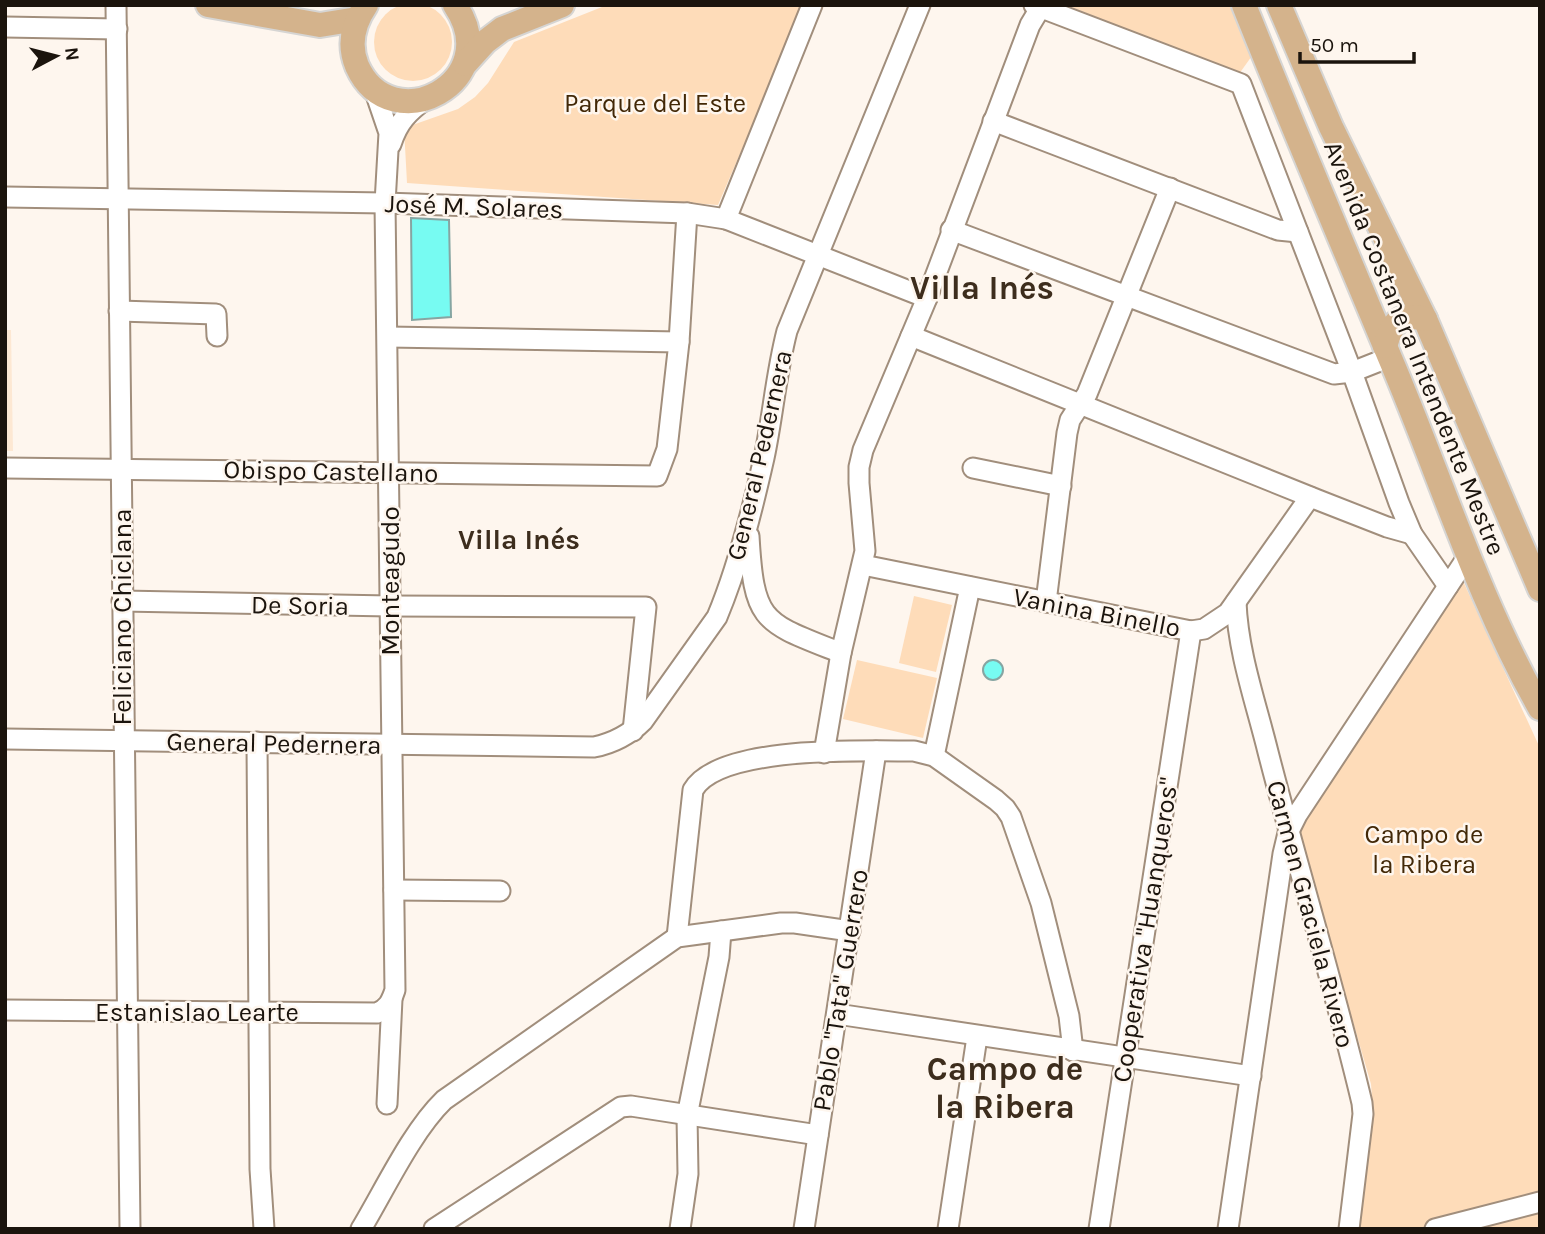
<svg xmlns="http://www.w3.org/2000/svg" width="1545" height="1234" viewBox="0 0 1545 1234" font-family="Karla,sans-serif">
<rect width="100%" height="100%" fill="#fef6ee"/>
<!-- built -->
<path fill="#fde8d3" d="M 5,330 L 11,330 L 13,451 L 5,451 Z"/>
<!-- green -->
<g fill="#fedcb9">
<circle cx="413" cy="42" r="39"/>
<path d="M 607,5 L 804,5 L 718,205 L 407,183 L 404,128 L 458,109 L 475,97 L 488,83 L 514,42 Z"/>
<path d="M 1066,5 L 1229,5 L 1254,53 L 1239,74 Z"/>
<path d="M 1463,581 L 1540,748 L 1540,1229 L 1355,1229 C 1364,1181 1376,1133 1371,1084 L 1298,832 Z"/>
<path d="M 914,596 L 952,605 L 936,672 L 899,663 Z"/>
<path d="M 857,660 L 937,678 L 923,738 L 843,719 Z"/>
</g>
<!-- building -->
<g fill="#77fbf2" stroke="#86a5a2" stroke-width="2">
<path d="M 411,218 L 449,220 L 451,317 L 412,320 Z"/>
<circle cx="993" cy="670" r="10"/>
</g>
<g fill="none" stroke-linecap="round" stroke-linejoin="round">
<!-- minor casing -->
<g stroke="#a18e7c" stroke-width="23">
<g id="minor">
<path d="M 116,5 L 130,1229"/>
<path d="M 1034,5 L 1241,84 L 1352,372 L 1399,503 L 1412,534 L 1448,586"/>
<path d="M 5,27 L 117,29"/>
<path d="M 993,121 L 1278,230 L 1298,232"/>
<path d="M 391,144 C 398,122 408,112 426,99"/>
<path d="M 5,197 L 385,203 L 687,213 L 726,219 L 927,298"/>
<path d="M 726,219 L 812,5"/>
<path d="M 951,230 L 1334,374 L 1352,372 L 1390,357"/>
<path d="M 119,311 L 216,314 L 217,336"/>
<path d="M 911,336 L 1318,500 L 1387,527 L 1412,534"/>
<path d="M 388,337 L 679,342"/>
<path d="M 5,468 L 657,476 L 667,449 L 679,342 L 687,213"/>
<path d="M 973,468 L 1061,486"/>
<path d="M 749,536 C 754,624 763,622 841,653"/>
<path d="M 863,565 L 1191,631 L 1204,629 L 1228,613 L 1310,497"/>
<path d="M 122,601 L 390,606 L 646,607 L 633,731"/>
<path d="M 1046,602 L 1067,433 L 1070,420 L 1087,394 L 1170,188"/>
<path d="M 1236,602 C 1238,653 1256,703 1268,752 C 1298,869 1334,985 1362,1103 L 1363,1114 L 1349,1229"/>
<path d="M 5,739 L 594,747 C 614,743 629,735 643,721 L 717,617 C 738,567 752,511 764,458 C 773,416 776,373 787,331 L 920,5"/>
<path d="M 257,742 L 260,1169 L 264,1229"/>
<path d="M 824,753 L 841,653 L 865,551 L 859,483 L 859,467 L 863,450 L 927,298 L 1030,25 L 1042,5"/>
<path d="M 934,756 L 970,587"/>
<path d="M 394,890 L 500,891"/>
<path d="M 677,937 L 693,790 C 719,745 865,751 914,751 L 934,756 L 996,800 L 1005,808 L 1011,817 L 1041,903 L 1069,1016 L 1073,1051"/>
<path d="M 5,1010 L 377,1013 C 388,1008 391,1002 395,990 L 385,203 L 389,133 L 374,89"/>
<path d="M 837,1014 L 1251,1076"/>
<path d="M 387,1104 L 392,999"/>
<path d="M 361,1229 C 385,1189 412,1131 444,1100 L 677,937 L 781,923 L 795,923 L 850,931"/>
<path d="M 434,1229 L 621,1107 L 631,1106 L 818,1135"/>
<path d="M 680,1229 L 688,1174 L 687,1116 L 719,957 L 721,931"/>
<path d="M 804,1229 L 876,751"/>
<path d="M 948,1229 L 977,1037"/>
<path d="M 1099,1229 L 1191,631"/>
<path d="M 1228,1229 L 1283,854 L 1288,833 L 1297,815 L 1468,556"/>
<path d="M 1435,1229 L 1540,1202"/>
</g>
</g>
<!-- major casing -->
<g stroke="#d6d5d3" stroke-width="28">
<g id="major">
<path d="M 208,5 L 320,25 L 357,19"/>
<path d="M 366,5 C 353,24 348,44 357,66 C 391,142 507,82 455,5"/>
<path d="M 1244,5 C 1291,123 1341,240 1390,358 C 1440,475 1477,597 1540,708"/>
<path d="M 1279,5 L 1331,127 L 1425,319 L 1540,589"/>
<path d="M 465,64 L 485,42 L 502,29 L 562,5"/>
<path d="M 1385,346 C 1392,323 1399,312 1425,319"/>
</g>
</g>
<!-- minor -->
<use href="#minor" stroke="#fff" stroke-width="19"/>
<!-- major -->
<use href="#major" stroke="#d4b38c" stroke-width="24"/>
</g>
<g text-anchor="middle" stroke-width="5" stroke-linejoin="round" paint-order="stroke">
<!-- park labels -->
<g font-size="26" fill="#422807" stroke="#fef6ee">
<text x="655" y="112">Parque del Este</text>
<text x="1424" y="843">Campo de<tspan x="1424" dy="30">la Ribera</tspan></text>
</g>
<!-- street labels -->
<g font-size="26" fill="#1b140d" stroke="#fef6ee">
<text transform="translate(474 206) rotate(2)" y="9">José M. Solares</text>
<text transform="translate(1415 348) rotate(68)" y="9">Avenida Costanera Intendente Mestre</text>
<text transform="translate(759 455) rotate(-77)" y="9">General Pedernera</text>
<text transform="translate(331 471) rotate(1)" y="9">Obispo Castellano</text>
<text transform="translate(390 581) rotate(-90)" y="9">Monteagudo</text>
<text transform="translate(300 605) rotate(1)" y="9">De Soria</text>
<text transform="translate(1097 612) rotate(11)" y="9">Vanina Binello</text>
<text transform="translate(122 617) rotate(-90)" y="9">Feliciano Chiclana</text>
<text transform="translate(274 743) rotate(1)" y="9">General Pedernera</text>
<text transform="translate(1311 914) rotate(75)" y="9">Carmen Graciela Rivero</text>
<text transform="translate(1145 930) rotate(-81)" y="9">Cooperativa "Huanqueros"</text>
<text transform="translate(840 990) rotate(-81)" y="9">Pablo "Tata" Guerrero</text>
<text x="197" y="1021">Estanislao Learte</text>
</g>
<!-- neighbourhood labels -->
<g font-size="28" font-weight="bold" fill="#3d2d1d" stroke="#fef6ee">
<text x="519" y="549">Villa Inés</text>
</g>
<!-- district labels -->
<g font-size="33" font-weight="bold" fill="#3d2d1d" stroke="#fef6ee">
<text x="982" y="299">Villa Inés</text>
<text x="1005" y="1080">Campo de<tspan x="1005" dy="38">la Ribera</tspan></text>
</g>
</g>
<!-- border -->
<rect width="1545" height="1234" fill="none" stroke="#1b140d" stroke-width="14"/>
<!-- north arrow -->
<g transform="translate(56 56) rotate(83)" stroke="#fef6ee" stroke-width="5" paint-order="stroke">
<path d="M0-5L12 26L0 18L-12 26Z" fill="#1b140d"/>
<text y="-10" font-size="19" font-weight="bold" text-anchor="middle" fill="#1b140d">N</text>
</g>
<!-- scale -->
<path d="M1300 52v10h114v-10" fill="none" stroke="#1b140d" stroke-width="3.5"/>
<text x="1310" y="52" font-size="21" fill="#1b140d" stroke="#fef6ee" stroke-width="5" paint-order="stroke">50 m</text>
</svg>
